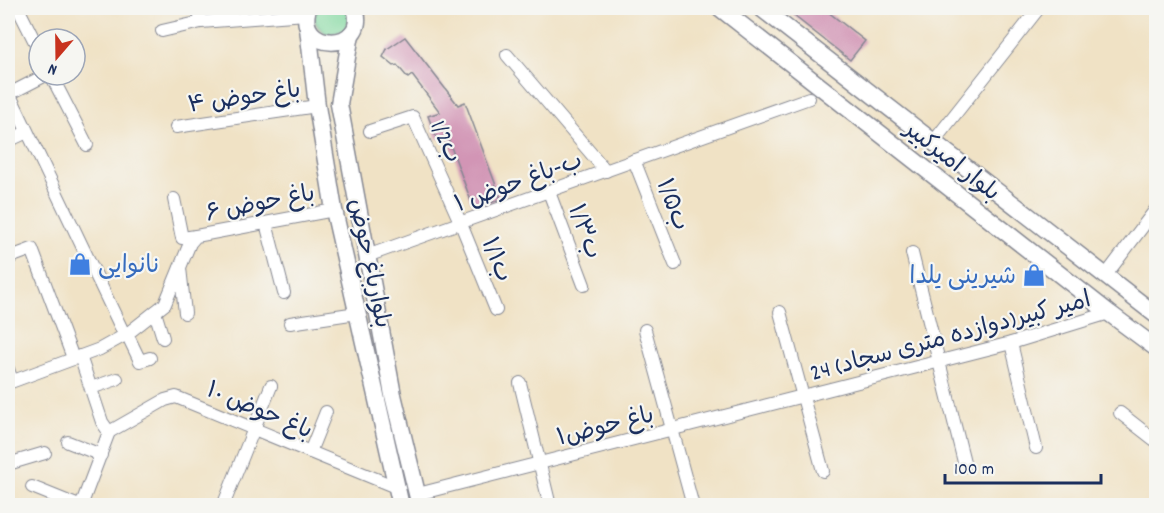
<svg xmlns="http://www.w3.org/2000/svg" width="1164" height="513" viewBox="0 0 1164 513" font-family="Dekko,'Playpen Sans Arabic',sans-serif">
<rect width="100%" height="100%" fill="#f6f6f2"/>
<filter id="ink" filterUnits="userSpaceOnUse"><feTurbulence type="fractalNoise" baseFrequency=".0167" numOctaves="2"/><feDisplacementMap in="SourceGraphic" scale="12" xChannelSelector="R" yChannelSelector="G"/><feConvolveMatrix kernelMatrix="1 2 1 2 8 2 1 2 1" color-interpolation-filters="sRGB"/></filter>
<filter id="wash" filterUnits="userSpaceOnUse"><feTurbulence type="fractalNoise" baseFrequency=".008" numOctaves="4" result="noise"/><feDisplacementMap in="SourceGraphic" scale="24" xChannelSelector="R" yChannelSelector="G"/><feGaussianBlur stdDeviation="1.35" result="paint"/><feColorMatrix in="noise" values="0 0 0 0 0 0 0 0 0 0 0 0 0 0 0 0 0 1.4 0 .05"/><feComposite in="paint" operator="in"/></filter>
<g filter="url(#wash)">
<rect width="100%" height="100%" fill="#f0e2c5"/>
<!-- green -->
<path fill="#7fd89e" stroke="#4d847e" stroke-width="1.5" d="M 317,8 L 347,8 L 350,21 L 344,31 L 328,35 C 317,28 310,20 317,8 Z"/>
<g id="blocks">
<!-- building -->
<g fill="#d295b5">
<path d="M 784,8 L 823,8 L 865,41 L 850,60 Z"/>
<path d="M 405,37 L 458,105 L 465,102 L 501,199 L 474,209 L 447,136 L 437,139 L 428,116 L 440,112 L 412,75 L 408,78 L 397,65 L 394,66 L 383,57 L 387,49 Z"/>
</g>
</g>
</g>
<g filter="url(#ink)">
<use href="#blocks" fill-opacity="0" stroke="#868892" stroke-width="1.5"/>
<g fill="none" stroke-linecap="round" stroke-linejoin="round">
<!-- minor casing -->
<g stroke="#868892" stroke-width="14">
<g id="minor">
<path d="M 18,8 L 39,50"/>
<path d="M 199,8 L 201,22"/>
<path d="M 162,31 L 201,22 L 306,14"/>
<path d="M 507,55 L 606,171"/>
<path d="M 51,75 L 87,145"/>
<path d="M 8,91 L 125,336"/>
<path d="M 9,94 L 46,75"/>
<path d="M 176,127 L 317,106"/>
<path d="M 370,131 L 413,117 L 461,224 L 496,310"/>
<path d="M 8,141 L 27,132"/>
<path d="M 934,141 L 1039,8"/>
<path d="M 634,160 L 675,264"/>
<path d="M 549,192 L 584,285"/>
<path d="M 174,199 L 182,238 L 196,236"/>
<path d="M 266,223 L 284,293"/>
<path d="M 912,253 L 965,466"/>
<path d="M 367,256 L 809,98"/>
<path d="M 8,258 L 32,249 L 73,358"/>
<path d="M 180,268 L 185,313"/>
<path d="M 1106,275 L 1156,209"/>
<path d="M 155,312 L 163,338"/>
<path d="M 780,312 L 823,471"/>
<path d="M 290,323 L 357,313"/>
<path d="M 645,330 L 693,506"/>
<path d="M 127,334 L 140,361 L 150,358"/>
<path d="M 1011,343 L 1036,448"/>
<path d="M 80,356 L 102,422 L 109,432"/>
<path d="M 8,369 L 12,381"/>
<path d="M 8,383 L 100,349 L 127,334 L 165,304 L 190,243 L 196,236 L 334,210"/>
<path d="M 520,383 L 550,506"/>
<path d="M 91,388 L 117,379"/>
<path d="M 1120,413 L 1156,441"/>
<path d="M 109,432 L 165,400 L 176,397 L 398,488"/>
<path d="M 68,442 L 101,455"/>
<path d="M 310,452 L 326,412"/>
<path d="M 8,464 L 45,453"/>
<path d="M 32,487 L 79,506"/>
<path d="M 418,494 L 1011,343 L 1109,313"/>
<path d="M 81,506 L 109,432"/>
<path d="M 223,506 L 271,386"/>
<path d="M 1082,506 L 1083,505"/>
</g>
</g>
<!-- major casing -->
<g stroke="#868892" stroke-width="19">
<g id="major">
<path d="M 308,8 C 294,53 370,53 355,8"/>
<path d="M 720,8 L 1109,313 L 1156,348"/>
<path d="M 761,8 L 1156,315"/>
<path d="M 308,28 L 317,106 L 334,210 L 401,506"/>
<path d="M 351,34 L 339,104 L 393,395 L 420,506"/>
</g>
</g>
<!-- minor -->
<use href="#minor" stroke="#fff" stroke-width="12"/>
<!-- major -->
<use href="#major" stroke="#fff" stroke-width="16"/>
</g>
</g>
<!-- icons -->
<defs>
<g id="shop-bare" transform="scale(1.8)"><path d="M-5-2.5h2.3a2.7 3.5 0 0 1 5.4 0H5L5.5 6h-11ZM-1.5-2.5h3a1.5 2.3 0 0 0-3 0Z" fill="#3f7fe0" stroke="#f6f6f2" stroke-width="2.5" paint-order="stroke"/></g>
</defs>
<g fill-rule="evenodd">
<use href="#shop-bare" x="80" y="264"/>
<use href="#shop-bare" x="1034" y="275"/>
</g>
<g text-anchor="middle" stroke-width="4.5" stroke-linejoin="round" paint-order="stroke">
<!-- street labels -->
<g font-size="24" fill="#1b2f5e" stroke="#f6f6f2">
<text transform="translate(244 96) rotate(-8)" y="8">۴ باغ حوض</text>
<text transform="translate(447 141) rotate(65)" y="8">1/2ب</text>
<text transform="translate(953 160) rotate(38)" y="8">بلوار امیرکبیر</text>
<text transform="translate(518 181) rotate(-20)" y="8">۱ ب-باغ حوض</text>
<text transform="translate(260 202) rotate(-11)" y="8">۶ باغ حوض</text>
<text transform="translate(674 204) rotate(69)" y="8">ب۱/۵</text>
<text transform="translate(586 231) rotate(70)" y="8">ب۱/۳</text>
<text transform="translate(498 259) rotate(68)" y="8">ب۱/۱</text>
<text transform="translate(371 263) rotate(78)" y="8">بلوارباغ حوض</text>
<text transform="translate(950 335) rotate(-15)" y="8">24 امیر کبیر(دوازده متری سجاد)</text>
<text transform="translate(260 409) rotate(23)" y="8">۱۰ باغ حوض</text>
<text transform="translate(605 425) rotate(-14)" y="8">باغ حوض۱</text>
</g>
<!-- shop labels -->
<g font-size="24" fill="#366cbe" stroke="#f6f6f2" text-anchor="start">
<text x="98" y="272">نانوایی</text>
<text x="1016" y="283" text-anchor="end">شیرینی یلدا</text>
</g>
</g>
<!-- margin -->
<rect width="1164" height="513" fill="none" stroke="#f6f6f2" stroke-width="30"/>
<!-- north arrow -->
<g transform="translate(57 57) rotate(200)"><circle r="28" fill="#f6f6f2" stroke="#9ea6b7" stroke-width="1.5"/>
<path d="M0-4.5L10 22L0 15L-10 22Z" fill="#c8321e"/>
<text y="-9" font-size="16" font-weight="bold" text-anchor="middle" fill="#1b2f5e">N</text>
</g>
<!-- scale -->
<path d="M945 474v9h156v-9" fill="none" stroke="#1b2f5e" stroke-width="3"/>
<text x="954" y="474" font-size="18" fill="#1b2f5e" stroke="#f6f6f2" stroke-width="4.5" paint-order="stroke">100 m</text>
</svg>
